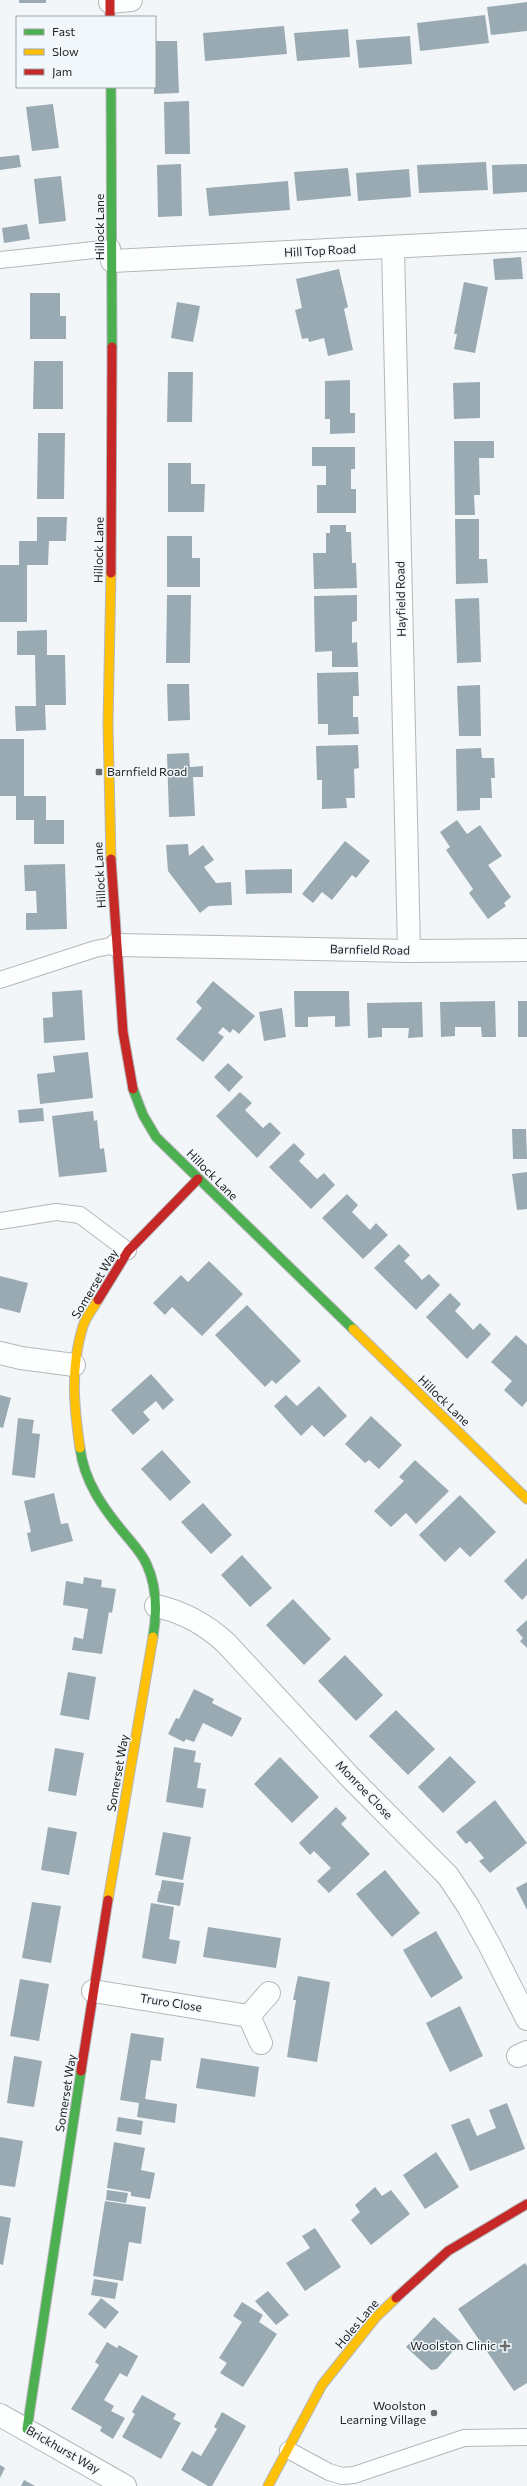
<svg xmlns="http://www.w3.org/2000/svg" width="527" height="2486" viewBox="0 0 527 2486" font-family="Commissioner,sans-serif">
<rect width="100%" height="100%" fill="#f3f6f9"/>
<!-- building -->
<g fill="#99aab3">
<rect x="19" y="0" width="27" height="3"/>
<path d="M 527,2 L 527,31 L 491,35 L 487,7 Z"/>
<path d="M 485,15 L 489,43 L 420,51 L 417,23 Z"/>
<path d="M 284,26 L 287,54 L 205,61 L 203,33 Z"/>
<path d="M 348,29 L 350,57 L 297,61 L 294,33 Z"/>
<path d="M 410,36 L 412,64 L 359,68 L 356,40 Z"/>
<path d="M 155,41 L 177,41 L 179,93 L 154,94 Z"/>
<path d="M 189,101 L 190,154 L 165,154 L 164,102 Z"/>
<path d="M 53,104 L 59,148 L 32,151 L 26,107 Z"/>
<path d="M 19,155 L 21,167 L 0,170 L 0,157 Z"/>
<path d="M 486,162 L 488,190 L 419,193 L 417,165 Z"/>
<path d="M 181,164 L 182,216 L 158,217 L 157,165 Z"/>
<path d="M 527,164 L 527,192 L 493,194 L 492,165 Z"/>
<path d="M 348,168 L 351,196 L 297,201 L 294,172 Z"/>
<path d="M 409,169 L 411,197 L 358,201 L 356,173 Z"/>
<path d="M 61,176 L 66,221 L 39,224 L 34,179 Z"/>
<path d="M 288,181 L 290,210 L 209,216 L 206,188 Z"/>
<path d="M 27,224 L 30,239 L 4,243 L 2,228 Z"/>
<path d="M 521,257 L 523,279 L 495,280 L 493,259 Z"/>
<path d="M 339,269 L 348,307 L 344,309 L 353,350 L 328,356 L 324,338 L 309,342 L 308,338 L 302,339 L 295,310 L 302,308 L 296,279 Z"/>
<path d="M 464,282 L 488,287 L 475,353 L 454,349 L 457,334 L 454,334 Z"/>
<path d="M 30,293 L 60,293 L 60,316 L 66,316 L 66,339 L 30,339 Z"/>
<path d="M 177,302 L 200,306 L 193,342 L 171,338 Z"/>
<path d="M 34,361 L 63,361 L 63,409 L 33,409 Z"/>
<path d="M 168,372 L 193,372 L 192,422 L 167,422 Z"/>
<path d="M 350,380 L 350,413 L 355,413 L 355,433 L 330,434 L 330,419 L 325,419 L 325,381 Z"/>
<path d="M 480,382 L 480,418 L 454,419 L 453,383 Z"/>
<path d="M 38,433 L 65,433 L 64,499 L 37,499 Z"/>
<path d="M 454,441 L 494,441 L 494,458 L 479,458 L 480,495 L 474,495 L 475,515 L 455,515 Z"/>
<path d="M 312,447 L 355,447 L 355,469 L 351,469 L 351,489 L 356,489 L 356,513 L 317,513 L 317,485 L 326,485 L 326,466 L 312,466 Z"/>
<path d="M 168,463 L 191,463 L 191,484 L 205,484 L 204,512 L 168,512 Z"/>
<path d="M 37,517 L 67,517 L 66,541 L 49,541 L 48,565 L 27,565 L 27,622 L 0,622 L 0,565 L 19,565 L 19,541 L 37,541 Z"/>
<path d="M 455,519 L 479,519 L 479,559 L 487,559 L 488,583 L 456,584 Z"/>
<path d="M 330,525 L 346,525 L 346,532 L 351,532 L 352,563 L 356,563 L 357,588 L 314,589 L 313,553 L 326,553 L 326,533 L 330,533 Z"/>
<path d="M 167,536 L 192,536 L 192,558 L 200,558 L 200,587 L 167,587 Z"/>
<path d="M 167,595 L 191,595 L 190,663 L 166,663 Z"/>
<path d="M 357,595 L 357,621 L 352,622 L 352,643 L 357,642 L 358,667 L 332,667 L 332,651 L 315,652 L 314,596 Z"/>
<path d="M 479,598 L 481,662 L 457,663 L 455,599 Z"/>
<path d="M 47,630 L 47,655 L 65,655 L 66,705 L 45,705 L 46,730 L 16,731 L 15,706 L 36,706 L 35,655 L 17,655 L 17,631 Z"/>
<path d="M 358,672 L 359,696 L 353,696 L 353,717 L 358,717 L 359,734 L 328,735 L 328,724 L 318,724 L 317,673 Z"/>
<path d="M 167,684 L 189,684 L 190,720 L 168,721 Z"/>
<path d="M 480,685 L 481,736 L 459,736 L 457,686 Z"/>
<path d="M 0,739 L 24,739 L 24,796 L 46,796 L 46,820 L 64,820 L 64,844 L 34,844 L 34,820 L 16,820 L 16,796 L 0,796 Z"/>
<path d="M 358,745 L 359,768 L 354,769 L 355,798 L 346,798 L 347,808 L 322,809 L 322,780 L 317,780 L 316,746 Z"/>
<path d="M 481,748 L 482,758 L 494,758 L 495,778 L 491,778 L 492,798 L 480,798 L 480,810 L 457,811 L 456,749 Z"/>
<path d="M 189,753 L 190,767 L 203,766 L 203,777 L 193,777 L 195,816 L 169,817 L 167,754 Z"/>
<path d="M 457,820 L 467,834 L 480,825 L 502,856 L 488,865 L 511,897 L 504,903 L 506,906 L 488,919 L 469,893 L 473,889 L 446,850 L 450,847 L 440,832 Z"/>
<path d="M 345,841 L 370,861 L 356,878 L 352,875 L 332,900 L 322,892 L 313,903 L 302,894 Z"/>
<path d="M 188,844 L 189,856 L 203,845 L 214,860 L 204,867 L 216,883 L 231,882 L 232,905 L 209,906 L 200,913 L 168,871 L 166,845 Z"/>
<path d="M 65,864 L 67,929 L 26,930 L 26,913 L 37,913 L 36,891 L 25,891 L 24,865 Z"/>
<path d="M 292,869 L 292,893 L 246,894 L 245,870 Z"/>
<path d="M 213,981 L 255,1016 L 239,1034 L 233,1029 L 230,1033 L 223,1027 L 218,1033 L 224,1037 L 203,1062 L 176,1039 L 202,1008 L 196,1002 Z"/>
<path d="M 82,990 L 85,1040 L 44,1043 L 43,1018 L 53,1017 L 52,992 Z"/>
<path d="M 294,991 L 349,991 L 350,1026 L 335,1027 L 335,1016 L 308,1017 L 308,1027 L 295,1027 Z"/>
<path d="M 495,1001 L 496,1037 L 482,1037 L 481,1027 L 455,1027 L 455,1036 L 441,1037 L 440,1002 Z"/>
<rect x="518" y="1001" width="9" height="36"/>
<path d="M 422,1002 L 423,1037 L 408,1038 L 409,1028 L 382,1028 L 382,1037 L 368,1038 L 367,1003 Z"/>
<path d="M 282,1008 L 286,1037 L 264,1041 L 259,1012 Z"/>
<path d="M 88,1052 L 93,1098 L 40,1104 L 37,1074 L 55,1072 L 53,1056 Z"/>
<path d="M 228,1063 L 243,1077 L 229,1092 L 214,1077 Z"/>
<path d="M 240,1092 L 252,1103 L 245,1110 L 263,1128 L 270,1122 L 281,1133 L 257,1158 L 216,1116 Z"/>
<path d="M 43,1108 L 44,1121 L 19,1123 L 18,1110 Z"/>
<path d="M 93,1111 L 94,1121 L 97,1120 L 100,1149 L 104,1148 L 107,1172 L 59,1177 L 52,1116 Z"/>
<path d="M 512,1129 L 526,1129 L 527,1159 L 513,1159 Z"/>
<path d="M 294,1143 L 305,1154 L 299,1161 L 317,1179 L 324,1173 L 335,1185 L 311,1209 L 269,1167 Z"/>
<path d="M 527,1172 L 527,1209 L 517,1210 L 512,1174 Z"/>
<path d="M 347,1194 L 358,1205 L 352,1212 L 370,1230 L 376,1223 L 388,1235 L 363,1259 L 322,1218 Z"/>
<path d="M 399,1244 L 410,1255 L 404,1261 L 413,1270 L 422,1280 L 429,1274 L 440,1285 L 416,1310 L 374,1268 Z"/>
<path d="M 209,1261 L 243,1294 L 202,1336 L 172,1307 L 165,1315 L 153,1303 L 181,1275 L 188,1282 Z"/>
<path d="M 0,1276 L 28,1283 L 20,1313 L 0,1308 Z"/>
<path d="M 450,1293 L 461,1304 L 455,1311 L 464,1320 L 473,1330 L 480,1323 L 491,1334 L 467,1359 L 426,1317 Z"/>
<path d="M 247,1305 L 301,1361 L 276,1384 L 272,1380 L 265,1387 L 215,1335 Z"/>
<path d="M 516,1335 L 527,1345 L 527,1401 L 522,1407 L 504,1390 L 512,1381 L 491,1362 Z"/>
<path d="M 151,1374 L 174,1400 L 163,1410 L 156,1401 L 143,1412 L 150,1420 L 133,1435 L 111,1410 Z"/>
<path d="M 319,1386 L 347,1416 L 324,1437 L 312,1425 L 301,1436 L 274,1406 L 286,1395 L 297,1406 Z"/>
<path d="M 0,1395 L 11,1398 L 3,1428 L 0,1427 Z"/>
<path d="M 371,1416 L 402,1445 L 379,1469 L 369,1460 L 365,1463 L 345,1444 Z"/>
<path d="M 18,1418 L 34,1420 L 32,1433 L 40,1434 L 35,1478 L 12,1475 Z"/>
<path d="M 162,1450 L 191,1482 L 170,1501 L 141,1469 Z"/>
<path d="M 415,1460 L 449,1491 L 416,1524 L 406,1513 L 391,1527 L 374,1511 L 404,1481 L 399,1477 Z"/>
<path d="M 54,1493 L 61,1524 L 68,1523 L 73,1541 L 31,1552 L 27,1533 L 31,1532 L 24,1501 Z"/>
<path d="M 460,1495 L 496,1532 L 470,1557 L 460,1547 L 445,1562 L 419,1535 Z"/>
<path d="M 203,1503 L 232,1535 L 211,1554 L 181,1522 Z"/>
<path d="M 242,1555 L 272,1588 L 250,1607 L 221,1575 Z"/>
<path d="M 527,1558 L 527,1595 L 522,1600 L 504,1581 Z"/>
<path d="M 84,1577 L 102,1580 L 101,1587 L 116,1589 L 112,1613 L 109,1612 L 102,1654 L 72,1650 L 74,1637 L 83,1639 L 88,1609 L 63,1605 L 66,1581 L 83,1584 Z"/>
<path d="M 293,1599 L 331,1639 L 304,1665 L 266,1625 Z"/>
<path d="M 527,1620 L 527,1648 L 520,1641 L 523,1638 L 516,1630 Z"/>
<path d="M 345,1655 L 383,1695 L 356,1721 L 318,1681 Z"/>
<path d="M 68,1672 L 96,1677 L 89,1720 L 60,1715 Z"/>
<path d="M 194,1689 L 214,1699 L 212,1703 L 242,1718 L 232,1737 L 203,1723 L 194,1742 L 186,1739 L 184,1742 L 168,1734 L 176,1718 L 179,1719 Z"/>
<path d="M 396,1710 L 435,1749 L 408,1775 L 369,1736 Z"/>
<path d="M 174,1747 L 196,1751 L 194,1762 L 201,1763 L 197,1788 L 206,1789 L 203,1808 L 166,1802 Z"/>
<path d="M 55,1748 L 84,1753 L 76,1796 L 48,1791 Z"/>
<path d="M 450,1756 L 476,1782 L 443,1813 L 418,1787 Z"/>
<path d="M 280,1757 L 319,1797 L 292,1823 L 254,1784 Z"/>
<path d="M 495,1800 L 527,1843 L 490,1873 L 479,1861 L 484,1858 L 470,1841 L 466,1844 L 456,1832 Z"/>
<path d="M 336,1807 L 347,1818 L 341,1824 L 370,1854 L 329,1893 L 317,1881 L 331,1868 L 314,1851 L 310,1855 L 299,1843 Z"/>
<path d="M 48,1827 L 77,1832 L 69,1875 L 41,1870 Z"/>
<path d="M 163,1832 L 191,1837 L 183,1880 L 155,1875 Z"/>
<path d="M 385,1870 L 420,1913 L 392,1937 L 356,1894 Z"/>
<path d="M 162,1880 L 184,1883 L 180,1906 L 157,1902 L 159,1891 L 166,1892 L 160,1891 Z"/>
<path d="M 527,1882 L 527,1910 L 516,1888 Z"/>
<path d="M 32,1902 L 61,1906 L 51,1963 L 22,1958 Z"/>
<path d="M 151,1903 L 174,1907 L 169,1939 L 180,1941 L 176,1964 L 142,1958 Z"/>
<path d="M 208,1927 L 281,1938 L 276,1968 L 203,1957 Z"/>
<path d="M 436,1931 L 463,1978 L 431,1998 L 403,1950 Z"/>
<path d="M 298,1976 L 330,1982 L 317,2062 L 287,2057 L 296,2000 L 293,2000 Z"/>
<path d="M 20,1979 L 49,1984 L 39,2041 L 10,2036 Z"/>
<path d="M 460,2006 L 483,2056 L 450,2072 L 426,2023 Z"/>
<path d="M 131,2033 L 164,2038 L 161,2061 L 151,2060 L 145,2099 L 177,2104 L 175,2123 L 137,2117 L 139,2103 L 120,2100 Z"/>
<path d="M 14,2056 L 42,2061 L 34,2107 L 7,2103 Z"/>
<path d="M 201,2058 L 259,2067 L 255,2097 L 196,2088 Z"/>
<path d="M 507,2103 L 525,2149 L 470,2171 L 451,2125 L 469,2118 L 477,2136 L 496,2128 L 489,2110 Z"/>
<path d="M 118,2117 L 143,2121 L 141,2135 L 116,2131 Z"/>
<path d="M 0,2137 L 23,2141 L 15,2187 L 0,2185 Z"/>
<path d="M 114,2142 L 145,2148 L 141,2170 L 155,2173 L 150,2199 L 131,2196 L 131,2192 L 107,2188 Z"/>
<path d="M 436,2152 L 459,2187 L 425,2209 L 403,2175 Z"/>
<path d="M 375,2187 L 382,2196 L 391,2190 L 410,2214 L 371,2245 L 351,2220 L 360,2212 L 355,2205 Z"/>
<path d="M 107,2190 L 128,2193 L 126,2203 L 106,2200 Z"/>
<path d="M 105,2201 L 146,2207 L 141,2244 L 129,2242 L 123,2281 L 93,2276 Z"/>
<path d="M 0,2216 L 11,2218 L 3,2265 L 0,2264 Z"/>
<path d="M 315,2228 L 341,2267 L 305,2291 L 286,2263 L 310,2248 L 302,2236 Z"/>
<path d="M 525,2263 L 527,2266 L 527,2383 L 514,2391 L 458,2309 Z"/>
<path d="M 94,2279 L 118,2283 L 115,2299 L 91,2295 Z"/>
<path d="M 268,2291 L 289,2315 L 276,2325 L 255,2301 Z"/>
<path d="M 101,2298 L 119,2312 L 105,2329 L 88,2314 Z"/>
<path d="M 242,2302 L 263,2315 L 259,2322 L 277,2334 L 243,2387 L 220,2373 L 227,2363 L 219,2358 L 242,2322 L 233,2316 Z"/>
<path d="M 434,2317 L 461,2342 L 437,2369 L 431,2370 L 406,2347 Z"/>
<path d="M 107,2342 L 117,2348 L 119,2345 L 138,2356 L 127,2377 L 120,2373 L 104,2400 L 114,2406 L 111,2411 L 125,2418 L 113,2439 L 100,2431 L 102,2427 L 71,2409 L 99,2365 L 95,2362 Z"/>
<path d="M 142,2395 L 176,2414 L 173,2419 L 181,2423 L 161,2459 L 122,2437 L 135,2414 L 132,2412 Z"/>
<path d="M 222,2412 L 246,2426 L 212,2486 L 208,2486 L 181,2470 L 192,2451 L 201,2456 L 217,2429 L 214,2427 Z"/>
<path d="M 0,2465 L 5,2468 L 0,2478 Z"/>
<path d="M 24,2480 L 35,2486 L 21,2486 Z"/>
</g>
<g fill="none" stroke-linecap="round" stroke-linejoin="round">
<!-- lane casing -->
<g stroke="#b5b7b9" stroke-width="18">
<g id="lane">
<path d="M 0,260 L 112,248"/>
<path d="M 0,980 L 95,949 L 116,945"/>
<path d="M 0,1221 L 56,1212 L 80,1215 L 128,1251"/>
<path d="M 288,2450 L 329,2472 L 342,2476 L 354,2475 L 464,2438 L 527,2437"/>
</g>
</g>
<!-- street casing -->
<g stroke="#b5b7b9" stroke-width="24">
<g id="street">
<path d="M 110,2 L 131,0"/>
<path d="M 393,247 L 409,951"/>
<path d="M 112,261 L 527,240"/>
<path d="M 116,945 L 409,951 L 527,950"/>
<path d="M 0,1353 L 21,1358 L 74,1365"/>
<path d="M 156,1606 C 184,1612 205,1624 226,1643 L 349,1776 L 448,1876 L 468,1906 L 490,1946 L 527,2019"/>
<path d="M 93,1991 L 249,2016"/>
<path d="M 261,2043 L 249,2016 L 269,1993"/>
<path d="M 518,2056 L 527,2052"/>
<path d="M 0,2415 L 125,2486"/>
</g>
</g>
<!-- fast casing -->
<g stroke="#b5b7b9" stroke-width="11">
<g id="fast">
<path d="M 111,87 L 112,347"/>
<path d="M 133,1089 L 143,1115 L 156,1137 L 353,1329"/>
<path d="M 80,1448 C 84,1481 103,1508 124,1533 C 132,1543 142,1553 147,1565 C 157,1587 157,1613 153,1637"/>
<path d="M 27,2429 L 81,2071"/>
</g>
</g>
<!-- slow casing -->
<g stroke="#b5b7b9" stroke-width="11">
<g id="slow">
<path d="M 111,573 L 108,724 L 111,859"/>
<path d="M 353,1329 L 527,1499"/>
<path d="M 80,1448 C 74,1407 70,1367 83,1326 C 86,1317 93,1308 98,1300"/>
<path d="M 108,1900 L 153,1637"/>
<path d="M 268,2486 L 322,2385 L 376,2317 L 396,2298"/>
</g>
</g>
<!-- jam casing -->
<g stroke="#b5b7b9" stroke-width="11">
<g id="jam">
<path d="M 110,0 L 110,17"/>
<path d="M 111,573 L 112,347"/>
<path d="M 111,859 L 123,1032 L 133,1089"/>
<path d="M 98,1300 L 128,1251 L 198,1179"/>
<path d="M 81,2071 L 108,1900"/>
<path d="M 396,2298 L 448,2251 L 527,2204"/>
</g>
</g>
<!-- lane -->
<use href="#lane" stroke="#fdfefe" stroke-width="16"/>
<!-- street -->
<use href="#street" stroke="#fdfefe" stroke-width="22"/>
<!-- fast -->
<use href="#fast" stroke="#4caf50" stroke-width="9"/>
<!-- slow -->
<use href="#slow" stroke="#ffc107" stroke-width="9"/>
<!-- jam -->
<use href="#jam" stroke="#c62828" stroke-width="9"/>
</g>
<!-- markers -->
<g fill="#6b6e6f" stroke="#f1f7fb" stroke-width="1.5">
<rect x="95" y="768" width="8" height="8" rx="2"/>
<path d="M503 2340h4v4h4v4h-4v4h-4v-4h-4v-4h4z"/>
<circle cx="434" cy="2413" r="4"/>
</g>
<g text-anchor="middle" stroke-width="3" stroke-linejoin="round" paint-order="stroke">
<!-- street labels -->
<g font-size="12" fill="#222425" stroke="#f1f7fb">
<text transform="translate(100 227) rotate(-90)" y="4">Hillock Lane</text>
<text transform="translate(320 251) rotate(-3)" y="4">Hill Top Road</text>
<text transform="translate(99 550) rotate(-89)" y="4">Hillock Lane</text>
<text transform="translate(401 599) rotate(-91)" y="4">Hayfield Road</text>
<text transform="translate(100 875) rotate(-93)" y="4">Hillock Lane</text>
<text transform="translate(370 950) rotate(1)" y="4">Barnfield Road</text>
<text transform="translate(212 1175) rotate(45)" y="4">Hillock Lane</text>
<text transform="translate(95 1284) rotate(-59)" y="4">Somerset Way</text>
<text transform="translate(444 1401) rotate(44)" y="4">Hillock Lane</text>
<text transform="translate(118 1773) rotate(-80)" y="4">Somerset Way</text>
<text transform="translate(364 1790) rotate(46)" y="4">Monroe Close</text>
<text transform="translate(171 2003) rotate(9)" y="4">Truro Close</text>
<text transform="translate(66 2093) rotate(-81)" y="4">Somerset Way</text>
<text transform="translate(357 2324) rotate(-50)" y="4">Holes Lane</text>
<text transform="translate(63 2450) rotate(30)" y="4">Brickhurst Way</text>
</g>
<!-- poi labels -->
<g font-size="12" fill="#222425" stroke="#f1f7fb" text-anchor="end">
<text x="107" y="776" text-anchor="start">Barnfield Road</text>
<text x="496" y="2350">Woolston Clinic</text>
<text x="426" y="2410">Woolston<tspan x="426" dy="14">Learning Village</tspan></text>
</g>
</g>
<!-- legend -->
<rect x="16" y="16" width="140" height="72" fill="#f1f7fb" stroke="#9ea3a5"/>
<rect x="24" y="29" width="20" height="6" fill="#4caf50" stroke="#9ea3a5"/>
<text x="52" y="36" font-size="12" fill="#222425">Fast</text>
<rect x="24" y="49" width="20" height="6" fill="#ffc107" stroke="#9ea3a5"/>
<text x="52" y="56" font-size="12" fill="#222425">Slow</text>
<rect x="24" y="69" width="20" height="6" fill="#c62828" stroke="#9ea3a5"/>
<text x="52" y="76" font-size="12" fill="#222425">Jam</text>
</svg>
